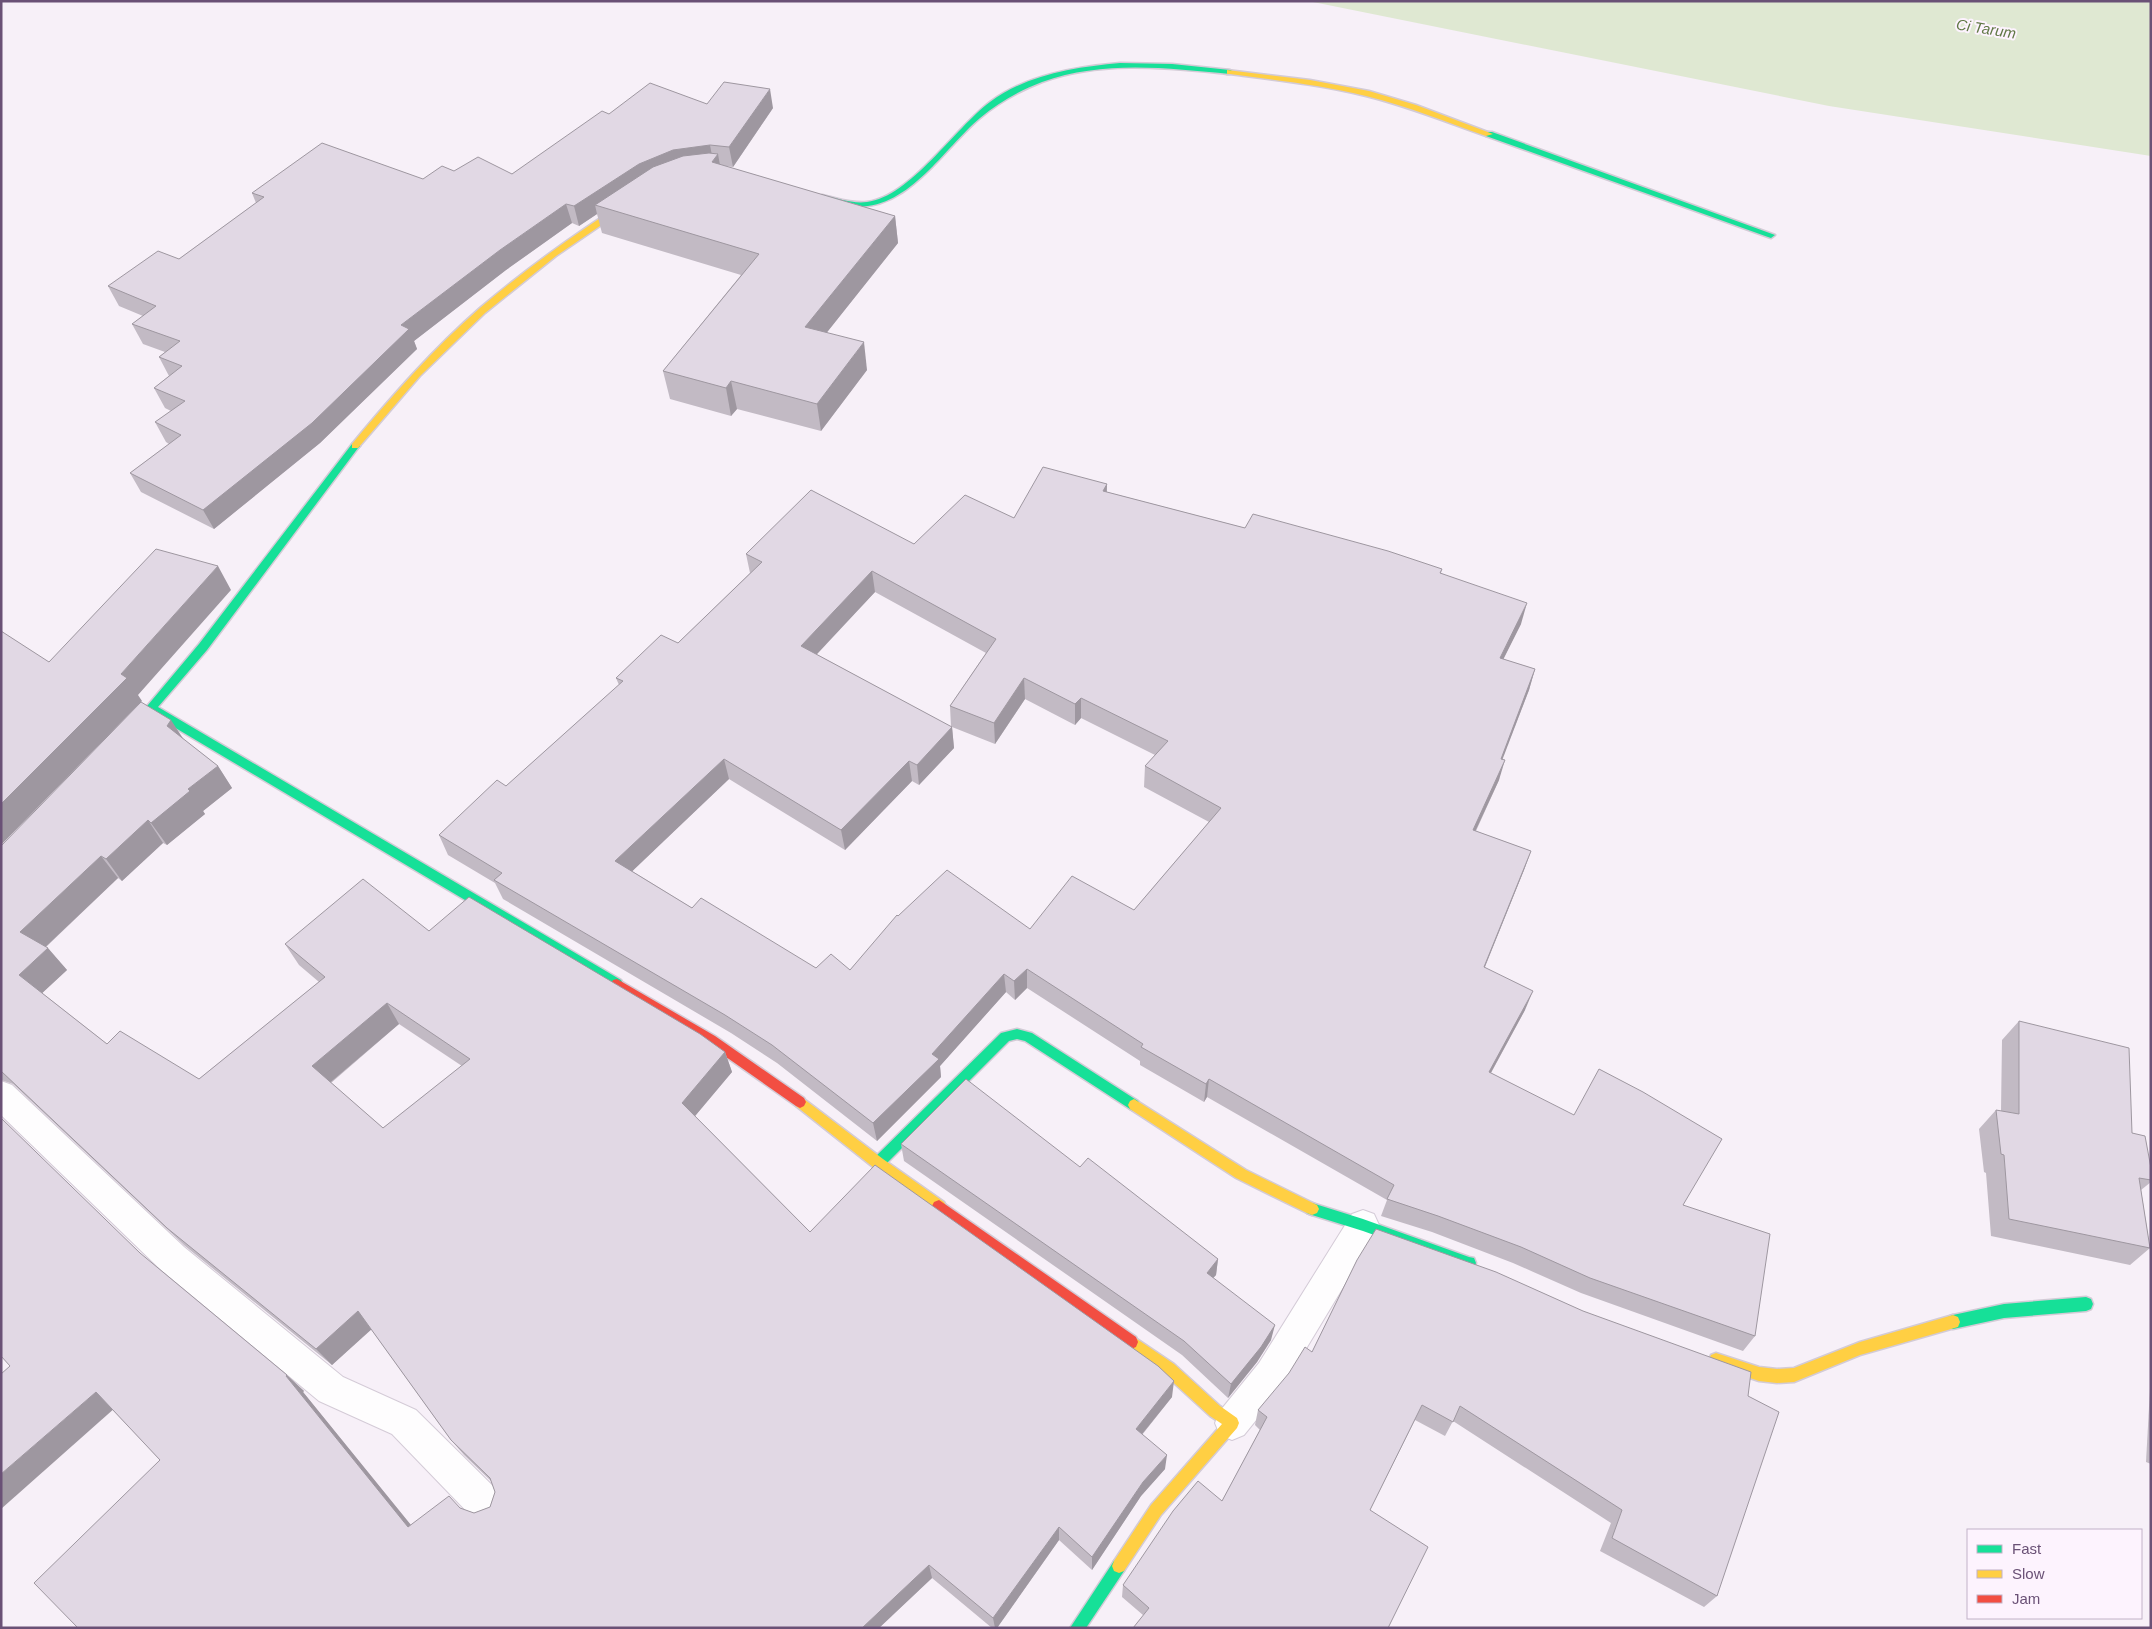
<svg xmlns="http://www.w3.org/2000/svg" width="2152" height="1629" viewBox="0 0 2152 1629" font-family="Arial,sans-serif">
<rect width="100%" height="100%" fill="#f7f0f8"/>
<!-- water -->
<path fill="#dfe8d2" d="M 1308,1 L 2151,1 L 2151,156 L 1829,106 Z"/>
<g fill="none" stroke-linecap="round" stroke-linejoin="round">
<!-- street casing -->
<g stroke="#d4cbd7" stroke-width="2">
<g id="street">
<path d="M 1,1081 L 12,1085 L 184,1247 L 343,1377 L 416,1410 L 501,1494 L 506,1507 L 501,1520 L 488,1525 L 475,1520 L 392,1434 L 319,1401 L 160,1269 L 1,1115 Z"/>
<path d="M 1363,1210 L 1374,1214 L 1379,1225 L 1374,1236 L 1283,1387 L 1244,1435 L 1232,1440 L 1220,1435 L 1215,1423 L 1220,1411 L 1259,1363 L 1352,1214 Z"/>
</g>
</g>
<!-- fast casing -->
<g stroke="#d3cbd6" stroke-width="3">
<g id="fast">
<path d="M 1120,63 L 1172,64 L 1230,70 L 1234,72 L 1230,74 C 1167,68 1103,60 1042,82 C 1019,91 999,102 980,118 C 940,152 904,218 843,205 C 835,203 824,202 818,197 L 822,195 C 837,198 852,204 867,202 C 910,197 955,128 990,102 C 1026,75 1075,67 1120,63 Z"/>
<path d="M 1486,132 L 1492,132 L 1775,235 L 1771,238 L 1768,237 L 1486,136 Z"/>
<path d="M 355,443 L 360,446 L 358,448 L 207,650 L 158,707 L 621,980 L 623,984 L 621,988 L 617,989 L 613,988 L 152,714 L 131,739 L 123,739 L 122,736 L 199,644 L 352,444 Z"/>
<path d="M 1017,1029 L 1032,1033 L 1138,1101 L 1140,1105 L 1138,1109 L 1134,1111 L 1130,1109 L 1025,1041 L 1017,1039 L 1009,1041 L 883,1167 L 878,1169 L 873,1167 L 872,1163 L 873,1159 L 1001,1033 Z"/>
<path d="M 1312,1203 L 1363,1219 L 1469,1257 L 1474,1258 L 1476,1263 L 1474,1268 L 1469,1269 L 1363,1231 L 1312,1215 L 1307,1213 L 1305,1209 L 1307,1205 Z"/>
<path d="M 2086,1297 L 2091,1299 L 2093,1304 L 2091,1309 L 2086,1311 L 2004,1318 L 1953,1329 L 1948,1327 L 1946,1322 L 1948,1317 L 1953,1315 L 2004,1304 Z"/>
<path d="M 1119,1559 L 1124,1561 L 1126,1566 L 1124,1571 L 1086,1628 L 1070,1628 L 1114,1561 Z"/>
</g>
</g>
<!-- slow casing -->
<g stroke="#d3cbd6" stroke-width="3">
<g id="slow">
<path d="M 1227,70 L 1310,80 L 1369,91 L 1416,105 L 1493,134 L 1486,136 C 1446,122 1407,106 1366,96 C 1322,85 1276,80 1230,74 L 1227,74 Z"/>
<path d="M 628,200 L 634,200 L 635,202 L 556,256 L 485,313 L 420,376 L 358,448 L 352,448 L 352,444 C 392,396 433,349 480,308 C 527,268 576,233 628,200 Z"/>
<path d="M 800,1096 L 883,1159 L 944,1202 L 946,1206 L 944,1210 L 939,1212 L 934,1210 L 873,1167 L 796,1106 L 794,1102 L 796,1098 Z"/>
<path d="M 1134,1099 L 1246,1170 L 1317,1205 L 1319,1209 L 1317,1213 L 1312,1215 L 1307,1213 L 1236,1178 L 1130,1109 L 1128,1105 L 1130,1101 Z"/>
<path d="M 1953,1315 L 1958,1317 L 1960,1322 L 1958,1327 L 1860,1355 L 1794,1382 L 1777,1383 L 1759,1381 L 1711,1365 L 1709,1360 L 1711,1355 L 1716,1353 L 1759,1367 L 1777,1369 L 1794,1368 L 1860,1342 Z"/>
<path d="M 1131,1335 L 1174,1364 L 1220,1406 L 1237,1418 L 1239,1423 L 1237,1428 L 1161,1515 L 1124,1571 L 1119,1573 L 1114,1571 L 1112,1566 L 1114,1561 L 1151,1505 L 1222,1424 L 1210,1416 L 1164,1374 L 1126,1347 L 1124,1342 L 1126,1337 Z"/>
</g>
</g>
<!-- jam casing -->
<g stroke="#d3cbd6" stroke-width="3">
<g id="jam">
<path d="M 617,979 L 715,1036 L 804,1098 L 806,1102 L 804,1106 L 800,1108 L 796,1106 L 729,1059 L 613,988 L 611,984 L 613,980 Z"/>
<path d="M 939,1200 L 1136,1337 L 1138,1342 L 1136,1347 L 1131,1349 L 1126,1347 L 934,1210 L 932,1206 L 934,1202 Z"/>
</g>
</g>
<!-- street -->
<use href="#street" fill="#fefdfe" fill-rule="evenodd"/>
<!-- fast -->
<use href="#fast" fill="#16e098" fill-rule="evenodd"/>
<!-- slow -->
<use href="#slow" fill="#ffcf43" fill-rule="evenodd"/>
<!-- jam -->
<use href="#jam" fill="#f24e42" fill-rule="evenodd"/>
</g>
<!-- wall -->
<g fill="#c2bac4" fill-rule="evenodd">
<path d="M 707,104 L 773,108 L 733,167 L 725,166 L 895,216 L 898,243 L 827,332 L 867,370 L 821,431 L 737,409 L 731,416 L 670,399 L 663,371 L 741,275 L 602,233 L 597,214 L 579,226 L 572,223 L 506,270 L 414,341 L 417,349 L 320,443 L 214,529 L 141,492 L 130,473 L 169,444 L 166,442 L 155,422 L 171,411 L 165,408 L 154,388 L 169,376 L 159,357 L 165,352 L 143,344 L 132,324 L 143,316 L 119,306 L 108,286 L 179,259 L 256,203 L 252,193 L 423,179 L 454,171 L 512,174 L 609,114 Z"/>
<path d="M 1107,484 L 1107,492 L 1245,528 L 1442,569 L 1441,573 L 1521,624 L 1503,659 L 1535,669 L 1529,690 L 1502,759 L 1499,780 L 1476,831 L 1531,851 L 1524,870 L 1485,967 L 1525,1010 L 1491,1073 L 1683,1205 L 1755,1336 L 1743,1351 L 1581,1293 L 1513,1263 L 1432,1232 L 1381,1216 L 1387,1200 L 1207,1097 L 1204,1102 L 1140,1065 L 1140,1061 L 1027,988 L 1015,1000 L 1006,992 L 940,1066 L 941,1077 L 877,1141 L 777,1063 L 731,1033 L 503,899 L 495,883 L 448,855 L 439,835 L 506,786 L 619,685 L 616,678 L 678,643 L 750,573 L 746,554 L 914,544 L 1014,518 ZM 875,592 L 986,653 L 950,706 L 951,727 L 816,654 ZM 1025,699 L 1075,725 L 1081,718 L 1155,755 L 1145,766 L 1144,787 L 1209,822 L 1134,910 L 1030,929 L 898,916 L 850,970 L 816,968 L 692,908 L 632,871 L 729,779 L 845,850 L 912,781 L 919,785 L 954,748 L 952,727 L 995,744 Z"/>
<path d="M 183,739 L 218,766 L 232,788 L 203,811 L 205,814 L 167,845 L 163,843 L 122,881 L 118,878 L 46,947 L 67,970 L 42,993 L 107,1044 L 199,1079 L 319,982 L 299,965 L 285,944 L 429,931 L 725,1052 L 732,1072 L 695,1116 L 810,1232 L 1172,1397 L 1142,1435 L 1165,1469 L 1141,1496 L 1092,1570 L 1059,1540 L 997,1628 L 992,1628 L 932,1578 L 879,1628 L 78,1628 L 160,1460 L 113,1410 L 10,1366 L 143,1256 L 304,1391 L 303,1392 L 411,1525 L 460,1508 L 474,1513 L 490,1507 L 495,1492 L 491,1481 L 464,1455 L 451,1440 L 371,1329 L 332,1365 L 185,1246 L 13,1084 L 1,1080 L 1,846 ZM 399,1024 L 462,1066 L 383,1128 L 331,1083 Z"/>
<path d="M 2019,1021 L 2132,1133 L 2151,1168 L 2151,1182 L 2141,1190 L 2150,1248 L 2130,1265 L 1991,1236 L 1986,1173 L 1984,1172 L 1979,1129 L 1996,1110 L 2001,1111 L 2002,1040 Z"/>
<path d="M 901,1144 L 1080,1167 L 1218,1259 L 1216,1275 L 1213,1278 L 1271,1340 L 1257,1362 L 1228,1398 L 1182,1355 L 904,1161 Z"/>
<path d="M 1357,1260 L 1717,1596 L 1704,1607 L 1600,1551 L 1611,1523 L 1453,1421 L 1445,1436 L 1415,1420 L 1370,1510 L 1143,1615 L 1122,1597 L 1123,1585 L 1222,1501 L 1260,1430 L 1255,1425 L 1258,1410 L 1312,1352 Z"/>
<path d="M 2151,1371 L 2151,1464 L 2146,1462 Z"/>
</g>
<!-- shaded-wall -->
<g fill="#9e97a0">
<path d="M 770,89 L 773,108 L 733,167 L 729,147 Z"/>
<path d="M 710,145 L 713,161 L 718,154 L 723,182 L 595,205 L 597,214 L 579,226 L 574,206 L 639,164 L 673,150 Z"/>
<path d="M 566,204 L 572,223 L 506,270 L 414,341 L 417,349 L 320,443 L 214,529 L 203,510 L 401,325 L 500,250 Z"/>
<path d="M 895,216 L 898,243 L 809,355 L 805,327 Z"/>
<path d="M 864,342 L 867,370 L 821,431 L 817,404 Z"/>
<path d="M 731,381 L 737,409 L 731,416 L 726,388 Z"/>
<path d="M 1107,484 L 1106,505 L 1103,491 Z"/>
<path d="M 218,566 L 231,590 L 138,695 L 142,701 L 1,845 L 1,804 L 121,674 Z"/>
<path d="M 872,571 L 875,592 L 805,667 L 801,646 Z"/>
<path d="M 1527,603 L 1521,624 L 1494,678 L 1500,658 Z"/>
<path d="M 1535,669 L 1529,690 L 1495,779 L 1501,759 Z"/>
<path d="M 1024,678 L 1025,699 L 995,744 L 994,723 Z"/>
<path d="M 1081,698 L 1081,718 L 1075,725 L 1075,704 Z"/>
<path d="M 171,720 L 186,743 L 167,726 Z"/>
<path d="M 952,727 L 954,748 L 919,785 L 917,765 Z"/>
<path d="M 724,759 L 729,779 L 622,881 L 615,861 Z"/>
<path d="M 1505,760 L 1499,780 L 1467,849 L 1473,830 Z"/>
<path d="M 909,761 L 912,781 L 845,850 L 841,830 Z"/>
<path d="M 218,766 L 232,788 L 203,811 L 205,814 L 167,845 L 151,823 L 188,789 Z"/>
<path d="M 148,820 L 163,843 L 122,881 L 106,859 Z"/>
<path d="M 1531,851 L 1524,870 L 1477,986 L 1484,967 Z"/>
<path d="M 101,856 L 118,878 L 39,953 L 20,932 Z"/>
<path d="M 48,948 L 67,970 L 39,996 L 19,975 Z"/>
<path d="M 1027,969 L 1027,988 L 1015,1000 L 1014,981 Z"/>
<path d="M 1004,974 L 1006,992 L 940,1066 L 941,1077 L 877,1141 L 873,1123 L 932,1054 Z"/>
<path d="M 1533,991 L 1525,1010 L 1482,1089 L 1489,1072 Z"/>
<path d="M 387,1003 L 399,1024 L 326,1086 L 312,1066 Z"/>
<path d="M 725,1052 L 732,1072 L 690,1122 L 682,1103 Z"/>
<path d="M 1209,1079 L 1207,1097 L 1204,1102 L 1206,1084 Z"/>
<path d="M 1218,1259 L 1216,1275 L 1204,1288 L 1207,1273 Z"/>
<path d="M 358,1311 L 373,1328 L 332,1365 L 316,1349 Z"/>
<path d="M 1275,1325 L 1271,1340 L 1257,1362 L 1228,1398 L 1231,1384 Z"/>
<path d="M 287,1375 L 304,1391 L 303,1392 L 423,1540 L 408,1527 L 286,1376 Z"/>
<path d="M 1174,1381 L 1172,1397 L 1134,1444 L 1136,1429 Z"/>
<path d="M 96,1392 L 116,1407 L 1,1509 L 1,1474 Z"/>
<path d="M 1167,1455 L 1165,1469 L 1141,1496 L 1092,1570 L 1092,1557 L 1143,1482 Z"/>
<path d="M 1059,1527 L 1059,1540 L 997,1628 L 995,1628 L 993,1618 Z"/>
<path d="M 929,1565 L 932,1578 L 879,1628 L 862,1628 Z"/>
</g>
<!-- building -->
<g fill="#e1d8e4" stroke="#9e97a0" fill-rule="evenodd">
<path d="M 724,82 L 770,89 L 729,147 L 710,145 L 673,150 L 639,164 L 574,206 L 566,204 L 500,250 L 401,325 L 409,329 L 312,423 L 203,510 L 130,473 L 181,435 L 155,422 L 185,401 L 154,388 L 182,366 L 159,357 L 180,341 L 132,324 L 156,306 L 108,286 L 158,251 L 179,259 L 264,197 L 252,193 L 322,143 L 423,179 L 442,166 L 454,171 L 478,157 L 512,174 L 602,111 L 609,114 L 650,83 L 707,104 Z"/>
<path d="M 709,153 L 718,154 L 712,162 L 895,216 L 805,327 L 864,342 L 817,404 L 731,381 L 726,388 L 663,371 L 759,254 L 595,205 L 653,167 L 683,156 Z"/>
<path d="M 1043,467 L 1107,484 L 1103,491 L 1245,528 L 1253,514 L 1388,551 L 1442,569 L 1440,573 L 1527,603 L 1500,658 L 1535,669 L 1501,759 L 1505,760 L 1473,830 L 1531,851 L 1484,967 L 1533,991 L 1489,1072 L 1574,1115 L 1599,1069 L 1643,1092 L 1722,1139 L 1683,1205 L 1770,1234 L 1755,1336 L 1590,1278 L 1521,1247 L 1438,1216 L 1387,1199 L 1394,1185 L 1209,1079 L 1206,1084 L 1141,1047 L 1143,1044 L 1027,969 L 1014,981 L 1004,974 L 932,1054 L 939,1059 L 873,1123 L 772,1045 L 725,1015 L 494,880 L 502,873 L 439,835 L 497,780 L 506,786 L 623,681 L 616,678 L 661,635 L 678,643 L 762,562 L 746,554 L 811,490 L 914,544 L 965,495 L 1014,518 ZM 872,571 L 996,639 L 950,706 L 994,723 L 1024,678 L 1075,704 L 1081,698 L 1168,741 L 1145,766 L 1221,808 L 1134,910 L 1072,876 L 1030,929 L 947,870 L 898,916 L 897,915 L 850,970 L 831,954 L 816,968 L 701,898 L 692,908 L 615,861 L 724,759 L 841,830 L 909,761 L 917,765 L 952,727 L 801,646 Z"/>
<path d="M 156,549 L 218,566 L 121,674 L 127,678 L 1,804 L 1,631 L 49,662 Z"/>
<path d="M 141,702 L 171,720 L 167,726 L 218,766 L 188,789 L 190,791 L 151,823 L 148,820 L 106,859 L 101,856 L 20,932 L 48,948 L 19,975 L 107,1044 L 120,1031 L 199,1079 L 325,977 L 285,944 L 363,879 L 429,931 L 469,897 L 700,1034 L 725,1052 L 682,1103 L 810,1232 L 875,1165 L 1158,1366 L 1174,1381 L 1136,1429 L 1167,1455 L 1143,1482 L 1092,1557 L 1059,1527 L 993,1618 L 929,1565 L 862,1628 L 78,1628 L 34,1583 L 160,1460 L 96,1392 L 1,1474 L 1,1374 L 10,1366 L 1,1356 L 1,1118 L 140,1253 L 287,1375 L 286,1376 L 408,1527 L 449,1496 L 460,1508 L 474,1513 L 490,1507 L 495,1492 L 490,1478 L 451,1440 L 358,1311 L 316,1349 L 167,1228 L 1,1071 L 1,846 ZM 387,1003 L 470,1059 L 383,1128 L 312,1066 Z"/>
<path d="M 2019,1021 L 2129,1048 L 2132,1133 L 2145,1136 L 2151,1168 L 2151,1180 L 2139,1178 L 2150,1248 L 2009,1219 L 2004,1155 L 2001,1154 L 1996,1110 L 2019,1114 Z"/>
<path d="M 966,1079 L 1080,1167 L 1088,1158 L 1218,1259 L 1207,1273 L 1275,1325 L 1261,1347 L 1231,1384 L 1184,1341 L 901,1144 Z"/>
<path d="M 1376,1229 L 1496,1272 L 1583,1311 L 1751,1372 L 1748,1396 L 1779,1412 L 1717,1596 L 1612,1538 L 1622,1510 L 1460,1406 L 1453,1422 L 1422,1405 L 1370,1510 L 1428,1547 L 1388,1628 L 1133,1628 L 1149,1608 L 1123,1585 L 1173,1511 L 1198,1481 L 1222,1501 L 1267,1417 L 1258,1410 L 1289,1373 L 1305,1347 L 1312,1352 L 1357,1260 Z"/>
</g>
<g text-anchor="middle" stroke-width="4" stroke-linejoin="round" paint-order="stroke">
<!-- far-water labels -->
<g font-size="15" font-style="italic" fill="#607845" stroke="#fdf3fe">
<text transform="translate(1986 29) rotate(9)" y="5">Ci Tarum</text>
</g>
</g>
<!-- border -->
<rect width="2152" height="1629" fill="none" stroke="#6a5176" stroke-width="5"/>
<!-- legend -->
<rect x="1967" y="1529" width="175" height="90" fill="#fdf3fe" stroke="#c2b2c8"/>
<rect x="1977" y="1545" width="25" height="8" fill="#16e098" stroke="#c2b2c8"/>
<text x="2012" y="1554" font-size="15" fill="#6a5176">Fast</text>
<rect x="1977" y="1570" width="25" height="8" fill="#ffcf43" stroke="#c2b2c8"/>
<text x="2012" y="1579" font-size="15" fill="#6a5176">Slow</text>
<rect x="1977" y="1595" width="25" height="8" fill="#f24e42" stroke="#c2b2c8"/>
<text x="2012" y="1604" font-size="15" fill="#6a5176">Jam</text>
</svg>
